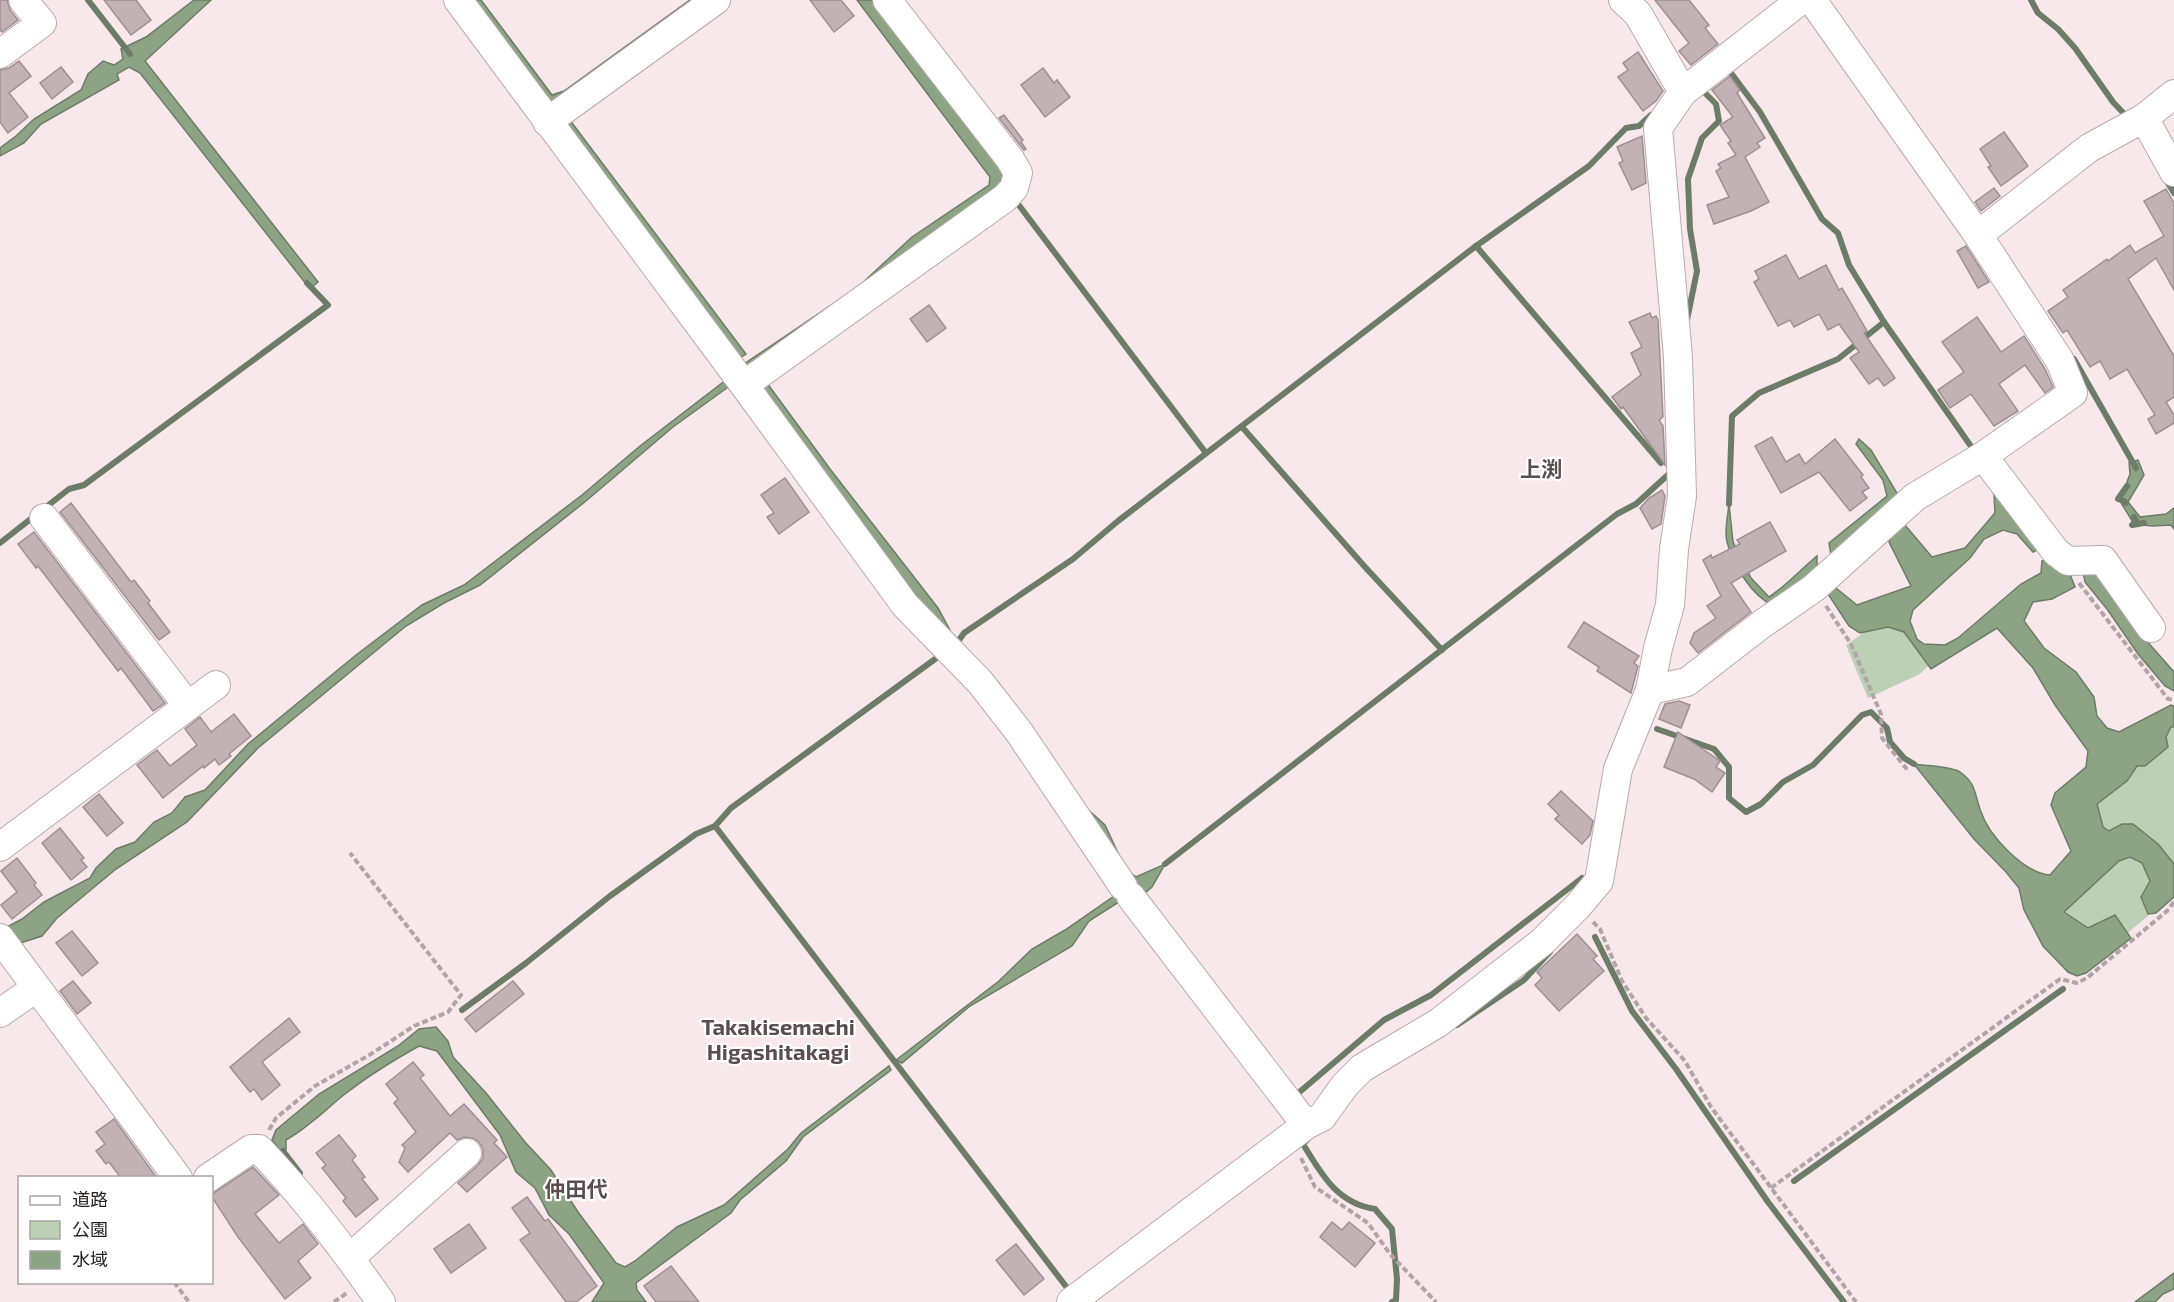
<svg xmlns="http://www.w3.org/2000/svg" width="2174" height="1302" viewBox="0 0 2174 1302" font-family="'Exo 2','Noto Sans JP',sans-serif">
<rect width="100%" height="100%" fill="#f8e7eb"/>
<!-- green -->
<g fill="#bbd0b5">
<path d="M 1892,613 L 1933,661 L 1920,674 L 1868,698 L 1846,645 Z"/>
<path d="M 2174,719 L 2174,891 L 2167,900 L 2101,955 L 2041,906 L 2096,859 L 2078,803 Z"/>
</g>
<!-- water -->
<g fill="#8ca484" stroke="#6d7c66" stroke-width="1.5">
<path d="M 194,0 L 211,0 L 145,61 L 318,282 L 310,289 L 140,73 L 129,67 L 117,74 L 119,80 L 41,124 L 24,143 L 0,156 L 0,148 L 16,136 L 34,119 L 81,90 L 88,74 L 103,61 L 114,65 L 123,59 L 121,49 L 146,37 Z"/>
<path d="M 467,0 L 481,0 L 552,95 L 564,91 L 690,0 L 706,0 L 549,109 Z"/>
<path d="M 857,0 L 876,0 L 1005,170 L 1005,183 L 749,372 L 738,368 L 858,287 L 912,237 L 989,185 L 990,177 Z"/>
<path d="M 566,115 L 746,354 L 735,361 L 566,134 Z"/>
<path d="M 764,379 L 830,469 L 938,608 L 950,630 L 945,635 L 757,383 Z"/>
<path d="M 726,380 L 731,385 L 673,427 L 586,501 L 480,585 L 444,603 L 406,626 L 258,748 L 187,822 L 116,869 L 57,918 L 42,936 L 17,944 L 5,928 L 22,919 L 44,902 L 90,878 L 96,868 L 116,849 L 135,842 L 154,822 L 172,813 L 185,797 L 205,790 L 248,744 L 356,655 L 422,605 L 464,585 L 582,495 L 640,446 Z"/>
<path d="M 1859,439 L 1871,450 L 1900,498 L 1832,561 L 1829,543 L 1887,496 L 1883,480 L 1856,444 Z"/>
<path d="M 2138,460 L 2144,475 L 2128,502 L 2140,517 L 2166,514 L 2174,508 L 2174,529 L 2171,525 L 2152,526 L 2134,524 L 2120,501 L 2130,474 L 2129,462 Z"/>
<path d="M 1985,467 L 2041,548 L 2033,552 L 2017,534 L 2003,530 L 1984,539 L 1970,558 L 1913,610 L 1910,621 L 1917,639 L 1924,644 L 1945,645 L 1958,638 L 2021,584 L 2041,573 L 2042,561 L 2054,556 L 2069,572 L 2075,587 L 2052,599 L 2033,602 L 2024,621 L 2044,648 L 2076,672 L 2094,697 L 2097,716 L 2107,728 L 2119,732 L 2171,705 L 2174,706 L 2174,727 L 2171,727 L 2166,737 L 2168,747 L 2145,766 L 2137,766 L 2127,781 L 2097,804 L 2103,827 L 2109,831 L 2122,824 L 2133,824 L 2158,844 L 2174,864 L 2174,897 L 2156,913 L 2148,914 L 2141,897 L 2150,881 L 2142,863 L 2130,857 L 2119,861 L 2064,912 L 2088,928 L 2115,915 L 2131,938 L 2086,973 L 2077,976 L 2068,972 L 2043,946 L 2024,910 L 2019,888 L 2006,872 L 1974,839 L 1914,764 C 1925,766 1951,766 1960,772 C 1977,784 1974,794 1981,812 C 1989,836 2024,873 2050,875 L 2071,851 L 2051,805 L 2055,793 L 2086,767 L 2088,751 L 2055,705 L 2033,668 L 1997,628 L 1931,669 L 1904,632 L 1888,627 L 1860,633 L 1849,626 L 1828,594 L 1832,585 L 1857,605 L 1911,586 L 1889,542 L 1893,529 L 1904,524 L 1932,557 L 1965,548 L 1995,513 L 1994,495 Z"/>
<path d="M 1729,504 L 1733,542 L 1751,578 L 1769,597 C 1786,586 1801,569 1817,556 L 1817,572 L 1773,605 C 1752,597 1733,564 1727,542 C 1724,531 1728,515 1729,504 Z"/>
<path d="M 2082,566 L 2105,573 L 2144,638 L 2174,672 L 2174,691 L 2165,686 L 2138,654 L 2107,609 L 2085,582 Z"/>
<path d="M 1084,806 L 1105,825 L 1125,868 L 1136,877 L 1165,864 L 1152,887 L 1144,894 L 1158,918 Z"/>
<path d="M 1120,892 L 1125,898 L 1089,921 L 1072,946 L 970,1006 L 902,1063 L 896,1060 L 999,981 L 1032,949 L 1065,930 Z"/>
<path d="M 436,1027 L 448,1041 L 453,1057 L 486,1093 L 525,1142 L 551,1170 L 578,1212 L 616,1263 L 625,1267 L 635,1261 L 677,1227 L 724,1205 L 788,1149 L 801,1133 L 889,1066 L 891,1070 L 803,1137 L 786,1161 L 740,1200 L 731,1213 L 636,1283 L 637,1290 L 646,1302 L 592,1302 L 604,1283 L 569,1234 L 549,1215 L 535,1188 L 516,1172 L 500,1135 L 437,1051 L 419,1046 C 394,1060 368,1076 345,1094 C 325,1110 309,1127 286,1140 L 286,1150 L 281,1152 L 272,1140 L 276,1130 L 319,1094 L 398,1046 L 419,1029 Z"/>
<path d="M 2174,1273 L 2174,1289 L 2163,1294 L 2155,1302 L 2135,1302 Z"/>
</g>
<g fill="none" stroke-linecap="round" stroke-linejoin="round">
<!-- stream -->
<g stroke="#6d7c66" stroke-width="6">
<path d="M 88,0 L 130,54"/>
<path d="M 2031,0 L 2038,13 L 2058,29 L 2075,48 L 2113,102 L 2128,118"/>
<path d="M 1728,69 L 1760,112 L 1822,219 L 1838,233 L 1849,265 L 1884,322 L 1975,452"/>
<path d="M 2165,178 L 2174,193"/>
<path d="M 1015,200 L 1206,453"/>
<path d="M 1476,246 L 1661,463"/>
<path d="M 1687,320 L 1697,271 L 1690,229 L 1688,179 L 1702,138 L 1719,121 L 1716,104 L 1699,87"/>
<path d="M 2074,359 L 2136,468"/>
<path d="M 1242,427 L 1365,567 L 1442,650"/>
<path d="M 2126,503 L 2124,501 L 2118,499 L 2127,486"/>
<path d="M 1729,504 L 1732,416 L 1759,393 L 1838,359 L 1884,322"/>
<path d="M 2134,517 L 2136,521 L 2132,525 L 2144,523"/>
<path d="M 0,543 L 69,489 L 84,485 L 328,305 L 307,283"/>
<path d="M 957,643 L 964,633 L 1073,559 L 1118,521 L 1476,246 L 1589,166 L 1626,128 L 1639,126 L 1651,115"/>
<path d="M 1657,729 L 1714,749 L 1729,767 L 1729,798 L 1746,812 L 1761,804 L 1783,782 L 1813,765 L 1862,715 L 1871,712 L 1887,728 L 1890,742 L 1904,758 L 1914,764"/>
<path d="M 715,826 L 1071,1293"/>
<path d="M 1165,864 L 1617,514 L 1636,504 L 1671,472"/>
<path d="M 1595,937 L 1632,1011 L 1676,1069 L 1768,1202 L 1844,1302"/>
<path d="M 462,1010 L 526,963 L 610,896 L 696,834 L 715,826 L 731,808 L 942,654"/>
<path d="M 1457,1025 L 1524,980 L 1550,952"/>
<path d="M 1294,1093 L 1296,1095 L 1384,1020 L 1431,995 L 1582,878"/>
<path d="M 1308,1139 L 1303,1144 C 1322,1175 1337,1203 1375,1209 L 1392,1229 L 1397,1279 L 1396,1300 L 1392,1302"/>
<path d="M 283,1151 L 300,1173"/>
<path d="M 1794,1181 L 2063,989"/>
</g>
</g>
<!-- building -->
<g fill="#c2b2b6" stroke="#9e8f92" stroke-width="1.5">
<path d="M 0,0 L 7,0 L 10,10 L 18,20 L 2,32 L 0,30 Z"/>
<path d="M 104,0 L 136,0 L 151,20 L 131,35 Z"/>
<path d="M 810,0 L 841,0 L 854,16 L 834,32 Z"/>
<path d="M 1655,0 L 1689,0 L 1709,25 L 1705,28 L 1718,44 L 1691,65 L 1679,51 L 1689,43 Z"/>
<path d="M 1638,52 L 1663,91 L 1656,101 L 1643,111 L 1618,77 L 1628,70 L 1623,63 Z"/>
<path d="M 19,61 L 31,76 L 9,93 L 28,117 L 8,133 L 0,122 L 0,70 L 9,68 Z"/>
<path d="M 61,67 L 73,82 L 52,99 L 40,83 Z"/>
<path d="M 1043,68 L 1054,83 L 1057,80 L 1070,97 L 1045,117 L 1021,85 Z"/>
<path d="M 1730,76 L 1740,90 L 1737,93 L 1765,138 L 1757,143 L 1760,147 L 1745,157 L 1769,202 L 1751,211 L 1714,224 L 1707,205 L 1729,197 L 1716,171 L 1721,168 L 1718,164 L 1736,155 L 1728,143 L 1731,141 L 1720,125 L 1733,117 L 1712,90 Z"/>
<path d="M 1004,115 L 1023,140 L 1021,142 L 1026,149 L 1024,150 L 999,118 Z"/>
<path d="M 2004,132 L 2028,166 L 2001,186 L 1988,167 L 1991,166 L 1980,149 Z"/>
<path d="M 1642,136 L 1646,183 L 1632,190 L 1619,163 L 1623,161 L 1617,147 Z"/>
<path d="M 1994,188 L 2000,196 L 1981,211 L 1975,202 Z"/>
<path d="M 2166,189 L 2174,203 L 2174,290 L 2156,258 L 2128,279 L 2174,356 L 2174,397 L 2166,402 L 2174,415 L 2174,423 L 2156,434 L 2148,419 L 2155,415 L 2127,369 L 2110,379 L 2100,361 L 2090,367 L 2067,330 L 2063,333 L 2048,311 L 2068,297 L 2063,290 L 2107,259 L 2108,261 L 2130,245 L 2135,253 L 2164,236 L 2144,201 Z"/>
<path d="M 1966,246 L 1989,282 L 1978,288 L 1957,251 Z"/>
<path d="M 1786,255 L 1799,279 L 1826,265 L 1839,290 L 1842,288 L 1867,331 L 1864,333 L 1895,378 L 1884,386 L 1878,378 L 1869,384 L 1850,358 L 1859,352 L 1839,324 L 1828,330 L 1819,314 L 1794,327 L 1790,320 L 1778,326 L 1754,282 L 1759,279 L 1755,271 Z"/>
<path d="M 929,305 L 946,328 L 927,342 L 910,319 Z"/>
<path d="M 1650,313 L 1652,318 L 1656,316 L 1658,320 L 1663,417 L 1659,420 L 1663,426 L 1665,465 L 1623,407 L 1621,409 L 1612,397 L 1641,375 L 1631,353 L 1642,347 L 1629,322 Z"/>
<path d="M 1977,317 L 2001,352 L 2024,336 L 2045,369 L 2053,387 L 2045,393 L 2025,365 L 1999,384 L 2018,411 L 1994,426 L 1971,394 L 1950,408 L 1938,390 L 1964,372 L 1942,342 Z"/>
<path d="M 1772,437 L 1786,462 L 1799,454 L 1805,464 L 1835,439 L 1863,475 L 1861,477 L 1869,488 L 1862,492 L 1867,498 L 1850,511 L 1819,472 L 1781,493 L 1755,446 Z"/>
<path d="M 785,478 L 809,512 L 779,534 L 767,517 L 774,513 L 761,495 Z"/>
<path d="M 1662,490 L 1665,496 L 1661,524 L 1652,529 L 1640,508 L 1649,498 Z"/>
<path d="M 71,503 L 131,582 L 134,580 L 150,601 L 148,603 L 170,632 L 159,640 L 60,512 Z"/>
<path d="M 1770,522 L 1786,551 L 1731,583 L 1751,612 L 1698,653 L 1690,643 L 1694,633 L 1716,618 L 1707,606 L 1721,596 L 1703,560 L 1711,555 L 1712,558 L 1740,544 L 1737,540 Z"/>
<path d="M 34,532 L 165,703 L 153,711 L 121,668 L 118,671 L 38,566 L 36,568 L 18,544 Z"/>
<path d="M 1584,622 L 1639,656 L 1634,663 L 1638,666 L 1631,693 L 1597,671 L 1599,667 L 1568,647 Z"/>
<path d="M 1679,701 L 1690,705 L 1681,728 L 1659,719 L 1665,704 Z"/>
<path d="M 234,714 L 251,736 L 229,754 L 231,756 L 219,765 L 215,759 L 204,768 L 203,766 L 163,798 L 137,765 L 157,750 L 170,766 L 197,745 L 185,729 L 200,717 L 211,732 Z"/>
<path d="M 1678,732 L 1720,761 L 1716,767 L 1725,773 L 1712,792 L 1694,779 L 1664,767 Z"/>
<path d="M 1561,791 L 1593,821 L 1590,835 L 1582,844 L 1555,819 L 1559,815 L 1548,804 Z"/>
<path d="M 99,794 L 123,823 L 107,836 L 83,807 Z"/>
<path d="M 60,828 L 84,858 L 81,860 L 87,867 L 71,880 L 42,843 Z"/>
<path d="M 17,858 L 36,883 L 34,885 L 42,895 L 12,919 L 1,905 L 17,892 L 1,871 Z"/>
<path d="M 72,931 L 98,963 L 82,976 L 56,943 Z"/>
<path d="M 1577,934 L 1597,956 L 1593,959 L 1604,971 L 1559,1011 L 1535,985 L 1542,978 L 1537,972 Z"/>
<path d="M 73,981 L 91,1003 L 77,1014 L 60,991 Z"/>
<path d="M 513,981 L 524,994 L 476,1032 L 465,1019 Z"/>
<path d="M 289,1018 L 300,1032 L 262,1062 L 280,1085 L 262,1100 L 254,1089 L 250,1092 L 230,1067 Z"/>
<path d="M 413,1062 L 424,1075 L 420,1078 L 450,1116 L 464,1104 L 497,1140 L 494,1143 L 507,1157 L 467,1192 L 458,1183 L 478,1165 L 483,1158 L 483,1149 L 479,1142 L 473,1138 L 464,1137 L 457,1140 L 450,1133 L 408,1172 L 399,1162 L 405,1148 L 402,1145 L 416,1132 L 394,1103 L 398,1099 L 386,1084 Z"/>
<path d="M 114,1119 L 157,1178 L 121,1178 L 109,1162 L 106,1164 L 96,1151 L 105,1144 L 96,1132 Z"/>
<path d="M 339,1135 L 356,1156 L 352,1160 L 365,1177 L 362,1179 L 378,1199 L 356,1217 L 343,1201 L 346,1198 L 322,1168 L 326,1165 L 316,1153 Z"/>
<path d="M 253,1167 L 279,1195 L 255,1214 L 279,1243 L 303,1224 L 318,1244 L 298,1261 L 311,1278 L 285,1299 L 238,1237 L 212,1197 L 212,1194 Z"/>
<path d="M 527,1197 L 545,1221 L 548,1219 L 597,1286 L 576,1302 L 566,1302 L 520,1240 L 530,1233 L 512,1208 Z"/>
<path d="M 1332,1222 L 1342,1230 L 1349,1222 L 1375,1243 L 1355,1267 L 1320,1237 Z"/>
<path d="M 469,1224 L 486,1248 L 451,1273 L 434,1249 Z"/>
<path d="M 1016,1244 L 1044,1279 L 1024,1295 L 996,1260 Z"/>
<path d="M 671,1266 L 699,1302 L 656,1302 L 644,1286 Z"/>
</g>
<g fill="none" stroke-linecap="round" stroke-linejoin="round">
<!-- minor casing -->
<g stroke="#baaaae" stroke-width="30">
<g id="minor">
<path d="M 458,0 L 744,385 L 905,605 L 980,682 L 1019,732 L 1123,886"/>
<path d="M 1623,0 L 1638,14 L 1683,92"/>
<path d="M 1812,0 L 1978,235"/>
<path d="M 0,54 L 42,23 L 23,0"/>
<path d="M 2144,118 L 2174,172"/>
<path d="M 547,122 L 716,0"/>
<path d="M 744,385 L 1005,198 L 1014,188 L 1018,173 L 1010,159 L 887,0"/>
<path d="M 1983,456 L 2056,552 L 2068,561 L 2103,560 L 2151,628"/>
<path d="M 44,518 L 188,706"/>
<path d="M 1650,690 L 1687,682 L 1762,624 L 1814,588 L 1915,497 L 1983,456 L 2073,393 L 2060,361 L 1978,235 L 2089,148 L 2144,118 L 2174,94"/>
<path d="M 0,847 L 216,685"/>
<path d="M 1131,897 L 1306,1125"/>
<path d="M 0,938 L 178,1178"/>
<path d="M 0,1013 L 36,988"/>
<path d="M 208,1178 L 251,1149 L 259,1149 C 304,1196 344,1249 381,1302"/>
<path d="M 350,1258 L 467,1153"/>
<path d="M 1071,1302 L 1306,1125 L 1322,1117 L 1345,1085 L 1362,1068 L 1438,1023 L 1542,942 L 1578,906 L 1599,881 L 1618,769 L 1650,690 L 1658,648 L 1670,605 L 1674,549 L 1682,496 L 1678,357 L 1658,128 L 1683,92 L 1801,0"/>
</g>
</g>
<!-- path -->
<g stroke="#b1a4a7" stroke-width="4" stroke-dasharray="6 3" stroke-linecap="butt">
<path d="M 2079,583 L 2168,699 L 2174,700"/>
<path d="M 1826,606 L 1851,644 L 1881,714 L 1882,738 L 1909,772"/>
<path d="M 1593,922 L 1600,929 L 1622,981 L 1646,1018 L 1685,1061 L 1711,1107 L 1856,1302"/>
<path d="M 269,1130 L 276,1118 L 315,1086 L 371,1054 L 414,1026 L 448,1012 L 461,995 L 350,853"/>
<path d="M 1301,1158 L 1315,1187 L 1368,1223 L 1390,1254 L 1436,1302"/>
<path d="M 1771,1188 L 2060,979 L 2077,983 L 2087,978 L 2167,911 L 2174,902"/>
<path d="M 174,1282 L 189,1302"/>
<path d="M 334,1302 L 348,1292"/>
</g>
<!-- minor -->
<use href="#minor" stroke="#fff" stroke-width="28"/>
</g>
<g text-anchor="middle" stroke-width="4.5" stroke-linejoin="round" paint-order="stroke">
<!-- neighbourhood labels -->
<g font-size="21" font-weight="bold" fill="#5a4d50" stroke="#fff">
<text x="1541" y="477">上渕</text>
<text x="576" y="1197">仲田代</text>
</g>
<!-- quarter labels -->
<g font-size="22" font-weight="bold" fill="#5a4d50" stroke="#fff">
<text x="778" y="1035">Takakisemachi<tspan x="778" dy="25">Higashitakagi</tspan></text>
</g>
</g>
<!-- legend -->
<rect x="18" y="1176" width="195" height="108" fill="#ffffff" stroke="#a7a5a5" stroke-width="1.5"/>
<rect x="30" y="1196" width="30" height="9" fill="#ffffff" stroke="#a7a5a5" stroke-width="1.5"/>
<text x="72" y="1206" font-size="18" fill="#241e1f">道路</text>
<rect x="30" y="1221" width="30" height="18" fill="#bbd0b5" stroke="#a7a5a5" stroke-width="1.5"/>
<text x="72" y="1236" font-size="18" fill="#241e1f">公園</text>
<rect x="30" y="1251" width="30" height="18" fill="#8ca484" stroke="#a7a5a5" stroke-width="1.5"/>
<text x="72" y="1266" font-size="18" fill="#241e1f">水域</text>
</svg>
